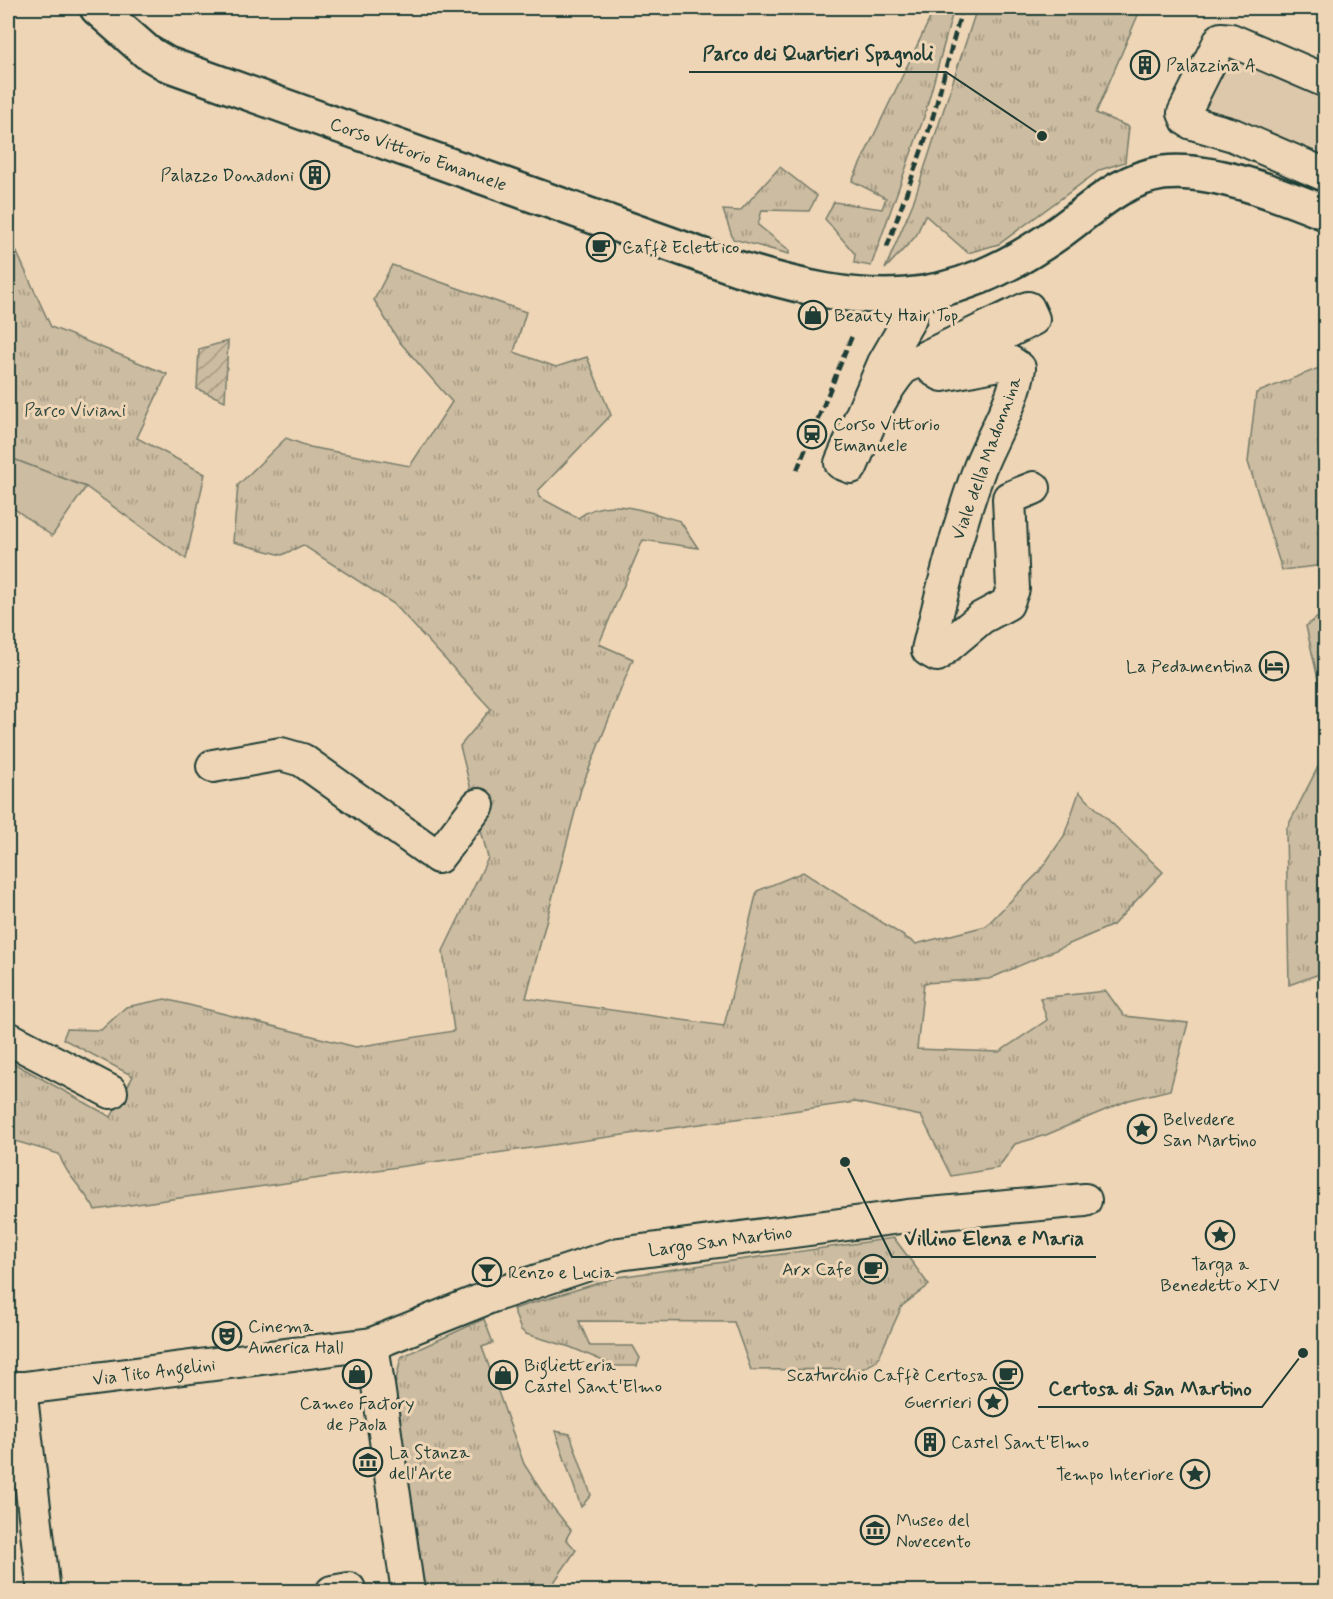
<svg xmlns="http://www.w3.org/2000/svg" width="1333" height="1599" viewBox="0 0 1333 1599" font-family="Mynerve,sans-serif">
<defs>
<pattern id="grass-tufts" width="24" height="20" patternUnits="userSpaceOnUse" patternTransform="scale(1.5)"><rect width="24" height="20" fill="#ccbca1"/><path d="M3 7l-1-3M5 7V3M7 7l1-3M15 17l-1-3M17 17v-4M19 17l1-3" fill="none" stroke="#a59a84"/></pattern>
<pattern id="garden-furrows" width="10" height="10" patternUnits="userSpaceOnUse" patternTransform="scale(1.5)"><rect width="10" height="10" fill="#ccbca1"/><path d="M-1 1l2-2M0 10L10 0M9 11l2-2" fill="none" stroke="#a59a84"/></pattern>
</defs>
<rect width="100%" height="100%" fill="#eed5b6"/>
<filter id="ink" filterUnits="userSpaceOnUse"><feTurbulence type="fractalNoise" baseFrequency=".0167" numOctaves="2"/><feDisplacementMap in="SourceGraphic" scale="12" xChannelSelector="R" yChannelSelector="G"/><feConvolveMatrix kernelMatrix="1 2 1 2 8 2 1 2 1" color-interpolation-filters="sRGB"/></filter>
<g filter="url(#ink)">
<!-- built -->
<path fill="#ddc8ab" d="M 1226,51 L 1325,94 L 1325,158 L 1202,107 Z"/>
<!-- grass -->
<g fill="url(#grass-tufts)" stroke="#767c6a" stroke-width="1.5">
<path d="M 935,8 L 954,8 L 924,117 L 871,266 L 854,263 L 855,254 L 825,219 L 834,202 L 882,209 L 886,198 L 852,181 Z"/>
<path d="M 977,8 L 1141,8 L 1096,113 L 1129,127 L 1125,162 L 1100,170 L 999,244 L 968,253 L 925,215 L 916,236 L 885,269 L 913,203 Z"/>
<path d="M 780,167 L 817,196 L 809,211 L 762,210 L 758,225 L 789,250 L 789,254 L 733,239 L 723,210 L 740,211 Z"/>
<path d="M 8,233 L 51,327 L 167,374 L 137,438 L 205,474 L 186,559 L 86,487 L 8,457 Z"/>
<path d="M 392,265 L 526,312 L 514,352 L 556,367 L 587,357 L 611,415 L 538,491 L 539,497 L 578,518 C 608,494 647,512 680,521 L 698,548 L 643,540 L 599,644 L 633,659 L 581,789 L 526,998 L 724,1026 L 757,891 L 803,872 L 916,944 L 986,926 L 1039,872 L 1064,836 L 1079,792 L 1163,872 L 1113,925 L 989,979 L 924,983 L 917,1049 L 999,1052 L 1047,1020 L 1040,998 L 1106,991 L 1124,1016 L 1188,1023 L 1170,1090 L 1129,1100 L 1046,1135 L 1015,1144 L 998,1168 L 951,1176 L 921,1116 L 855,1102 L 95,1210 C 84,1189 66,1176 59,1154 L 8,1139 L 8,1060 L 111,1117 L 133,1076 L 63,1039 L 67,1029 L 101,1030 L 126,1007 L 165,999 L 356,1047 L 454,1031 L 443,951 L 488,858 L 460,746 L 491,709 L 394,604 L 303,545 L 282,555 L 233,542 L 238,485 L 286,438 L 310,447 L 410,466 L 452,402 L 398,340 L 374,300 Z"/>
<path d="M 1324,366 L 1325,565 L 1282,570 L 1248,462 L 1256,393 Z"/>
<path d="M 1325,612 L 1325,710 L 1306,626 Z"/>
<path d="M 1325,753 L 1325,972 L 1289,985 L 1286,830 Z"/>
<path d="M 894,1238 L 929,1285 L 902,1306 L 877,1361 L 862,1369 L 751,1370 L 734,1322 L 579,1321 L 590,1346 L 633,1346 L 640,1358 L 637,1366 L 615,1366 L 570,1347 L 526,1334 L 521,1330 L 513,1309 L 618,1277 Z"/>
<path d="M 484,1319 L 493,1343 L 482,1347 L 524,1464 L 547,1500 L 571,1530 L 566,1539 L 576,1550 L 548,1591 L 417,1591 L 391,1404 L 401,1357 Z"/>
<path d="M 555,1431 L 570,1434 L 591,1495 L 581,1507 Z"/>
</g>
<!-- garden -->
<path fill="url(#garden-furrows)" stroke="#767c6a" stroke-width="1.5" d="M 228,341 L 225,401 L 197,389 L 199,349 Z"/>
<!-- pitch -->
<path fill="#ccbca1" stroke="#767c6a" stroke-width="1.5" d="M 8,457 L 86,487 L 52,536 L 8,504 Z"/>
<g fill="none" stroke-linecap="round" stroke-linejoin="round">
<!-- minor casing -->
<g stroke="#1f3d34" stroke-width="36">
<g id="minor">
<path d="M 1326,81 L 1231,40 L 1221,39 L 1184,113 L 1187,120 L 1192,123 L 1233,135 L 1326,175"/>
<path d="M 907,295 L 910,318 L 884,363 L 841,463 L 851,467 C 866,433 878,396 903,368 L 1028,308 L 1033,319 L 934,370 L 942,375 L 1010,362 L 1019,368 C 1014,403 993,434 980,467 C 958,526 943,588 928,650 L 937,655 L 981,618 L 1007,604 L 1013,589 L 1009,498 L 1034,488"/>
<path d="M 213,766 L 281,754 L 302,760 L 438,857 L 478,805"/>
<path d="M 8,1038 L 111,1092"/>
<path d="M 372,1344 L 408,1592"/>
<path d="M 20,1388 L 44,1592"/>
<path id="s1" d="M 8,1390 L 372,1344 L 492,1296 L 619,1254 L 908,1216 L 1085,1200"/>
<path d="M 332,1592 L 349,1589"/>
</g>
</g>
<!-- major casing -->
<g stroke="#1f3d34" stroke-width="38">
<g id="major">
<path id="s2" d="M 97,8 L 147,52 L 167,64 L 737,268 C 866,308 946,313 1061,231 C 1093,208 1121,179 1163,173 C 1211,167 1281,195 1326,213"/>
</g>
</g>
<!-- minor -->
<use href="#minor" stroke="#eed5b6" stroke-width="32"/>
<!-- major -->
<use href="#major" stroke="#eed5b6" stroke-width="33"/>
<!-- rail -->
<g stroke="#1f3d34" stroke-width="4.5" stroke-dasharray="9 4.5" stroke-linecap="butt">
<path d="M 887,247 L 931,124 L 962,8"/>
<path d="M 797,470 L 852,336"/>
</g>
</g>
</g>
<!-- icons -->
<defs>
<g id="building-ring" transform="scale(1.5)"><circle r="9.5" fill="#eed5b6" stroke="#1f3d34" stroke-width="1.5"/><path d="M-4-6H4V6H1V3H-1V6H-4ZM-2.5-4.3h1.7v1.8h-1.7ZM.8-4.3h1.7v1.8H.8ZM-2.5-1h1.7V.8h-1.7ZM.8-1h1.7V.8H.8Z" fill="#1f3d34"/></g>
<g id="cafe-ring" transform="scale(1.5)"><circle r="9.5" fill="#eed5b6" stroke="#1f3d34" stroke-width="1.5"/><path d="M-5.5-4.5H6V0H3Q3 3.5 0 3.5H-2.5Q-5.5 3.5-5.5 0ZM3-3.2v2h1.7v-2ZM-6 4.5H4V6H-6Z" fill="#1f3d34"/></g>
<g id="shop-ring" transform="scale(1.5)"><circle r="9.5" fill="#eed5b6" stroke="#1f3d34" stroke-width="1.5"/><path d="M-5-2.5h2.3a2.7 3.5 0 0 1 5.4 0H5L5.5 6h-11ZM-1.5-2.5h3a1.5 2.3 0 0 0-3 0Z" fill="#1f3d34"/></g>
<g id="station-ring" transform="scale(1.5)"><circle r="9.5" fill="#eed5b6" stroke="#1f3d34" stroke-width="1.5"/><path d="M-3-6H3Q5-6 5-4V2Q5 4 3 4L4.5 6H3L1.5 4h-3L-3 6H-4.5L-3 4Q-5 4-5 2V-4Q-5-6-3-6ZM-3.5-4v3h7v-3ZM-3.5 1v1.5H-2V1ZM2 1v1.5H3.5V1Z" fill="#1f3d34"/></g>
<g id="hotel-ring" transform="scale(1.5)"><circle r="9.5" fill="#eed5b6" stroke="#1f3d34" stroke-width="1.5"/><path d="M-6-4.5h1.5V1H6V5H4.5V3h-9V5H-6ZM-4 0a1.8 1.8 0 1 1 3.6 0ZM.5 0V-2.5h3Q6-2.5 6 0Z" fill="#1f3d34"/></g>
<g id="sight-ring" transform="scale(1.5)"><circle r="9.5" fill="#eed5b6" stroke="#1f3d34" stroke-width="1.5"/><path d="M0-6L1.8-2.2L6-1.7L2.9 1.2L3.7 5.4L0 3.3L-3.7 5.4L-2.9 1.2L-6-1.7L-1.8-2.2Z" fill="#1f3d34"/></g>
<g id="bar-ring" transform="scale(1.5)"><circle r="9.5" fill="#eed5b6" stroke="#1f3d34" stroke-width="1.5"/><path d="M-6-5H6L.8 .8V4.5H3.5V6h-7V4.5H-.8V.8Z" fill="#1f3d34"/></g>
<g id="theatre-ring" transform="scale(1.5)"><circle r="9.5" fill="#eed5b6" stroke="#1f3d34" stroke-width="1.5"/><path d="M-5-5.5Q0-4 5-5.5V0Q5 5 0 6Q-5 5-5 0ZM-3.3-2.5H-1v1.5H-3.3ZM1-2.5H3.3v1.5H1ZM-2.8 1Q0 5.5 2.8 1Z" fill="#1f3d34"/></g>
<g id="museum-ring" transform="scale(1.5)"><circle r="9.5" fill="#eed5b6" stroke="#1f3d34" stroke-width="1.5"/><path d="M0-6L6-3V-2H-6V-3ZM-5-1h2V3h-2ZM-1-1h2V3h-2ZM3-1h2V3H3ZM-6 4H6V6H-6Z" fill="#1f3d34"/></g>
</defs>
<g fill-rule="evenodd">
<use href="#building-ring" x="1145" y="65"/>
<use href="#building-ring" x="315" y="175"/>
<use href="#cafe-ring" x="601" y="247"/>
<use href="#shop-ring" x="813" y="315"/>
<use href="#station-ring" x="812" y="434"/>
<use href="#hotel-ring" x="1274" y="666"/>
<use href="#sight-ring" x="1142" y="1129"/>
<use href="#sight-ring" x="1220" y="1235"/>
<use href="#cafe-ring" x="873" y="1269"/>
<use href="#bar-ring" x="487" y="1272"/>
<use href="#theatre-ring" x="227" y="1336"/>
<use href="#shop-ring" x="357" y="1374"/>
<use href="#shop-ring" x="503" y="1375"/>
<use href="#cafe-ring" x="1008" y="1375"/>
<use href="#sight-ring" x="993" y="1402"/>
<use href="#building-ring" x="930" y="1442"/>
<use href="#museum-ring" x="368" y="1462"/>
<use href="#sight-ring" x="1195" y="1474"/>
<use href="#museum-ring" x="875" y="1530"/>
</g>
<g text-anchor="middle" stroke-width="6" stroke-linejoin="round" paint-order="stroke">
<!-- poi labels -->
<g font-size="18" fill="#1f3d34" stroke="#eed5b6" text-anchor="start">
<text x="1166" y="71">Palazzina A</text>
<text x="294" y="181" text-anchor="end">Palazzo Donadoni</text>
<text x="622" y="253">Caffè Eclettico</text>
<text x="834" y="321">Beauty Hair Top</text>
<text x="833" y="430">Corso Vittorio<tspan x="833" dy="21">Emanuele</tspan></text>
<text x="1253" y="672" text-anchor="end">La Pedamentina</text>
<text x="1163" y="1125">Belvedere<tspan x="1163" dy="21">San Martino</tspan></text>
<text x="1220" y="1270" text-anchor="middle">Targa a<tspan x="1220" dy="21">Benedetto XIV</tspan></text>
<text x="852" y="1275" text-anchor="end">Arx Cafe</text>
<text x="508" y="1278">Renzo e Lucia</text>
<text x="248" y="1332">Cinema<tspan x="248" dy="21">America Hall</tspan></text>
<text x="524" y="1371">Biglietteria<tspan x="524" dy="21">Castel Sant'Elmo</tspan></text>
<text x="987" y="1381" text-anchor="end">Scaturchio Caffè Certosa</text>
<text x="972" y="1408" text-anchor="end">Guerrieri</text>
<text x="357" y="1409" text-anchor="middle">Cameo Factory<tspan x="357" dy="21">de Paola</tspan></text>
<text x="951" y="1448">Castel Sant'Elmo</text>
<text x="389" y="1458">La Stanza<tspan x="389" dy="21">dell'Arte</tspan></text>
<text x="1174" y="1480" text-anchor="end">Tempo Interiore</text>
<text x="896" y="1526">Museo del<tspan x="896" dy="21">Novecento</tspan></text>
</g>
<!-- street labels -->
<g font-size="18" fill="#1f3d34" stroke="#eed5b6">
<text dy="6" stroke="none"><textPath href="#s2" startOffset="357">Corso Vittorio Emanuele</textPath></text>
<text transform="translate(986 458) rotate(-70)" y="6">Viale della Madonnina</text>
<text dy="6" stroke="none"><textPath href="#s1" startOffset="732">Largo San Martino</textPath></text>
<text dy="6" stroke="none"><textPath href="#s1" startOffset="147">Via Tito Angelini</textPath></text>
</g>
<!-- park labels -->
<g font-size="18" fill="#304a3f" stroke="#eed5b6">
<text x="75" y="416">Parco Viviani</text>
</g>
</g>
<!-- callouts -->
<path fill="none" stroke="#1f3d34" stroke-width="2" d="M1042 136L946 72H689M845 1162L892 1257H1096M1303 1353L1262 1407H1038"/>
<g fill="#1f3d34" stroke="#eed5b6" stroke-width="2">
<circle cx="1042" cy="136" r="6"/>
<circle cx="845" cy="1162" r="6"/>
<circle cx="1303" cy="1353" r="6"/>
</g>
<g font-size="20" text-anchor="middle" font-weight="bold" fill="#1f3d34" stroke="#eed5b6" stroke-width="6" stroke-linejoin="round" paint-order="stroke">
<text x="818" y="60">Parco dei Quartieri Spagnoli</text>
<text x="994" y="1245">Villino Elena e Maria</text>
<text x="1150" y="1395">Certosa di San Martino</text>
</g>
<!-- margin -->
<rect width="1333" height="1599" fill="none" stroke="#eed5b6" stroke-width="30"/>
<rect x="15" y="15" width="1303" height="1569" fill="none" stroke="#1f3d34" stroke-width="2" filter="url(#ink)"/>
</svg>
